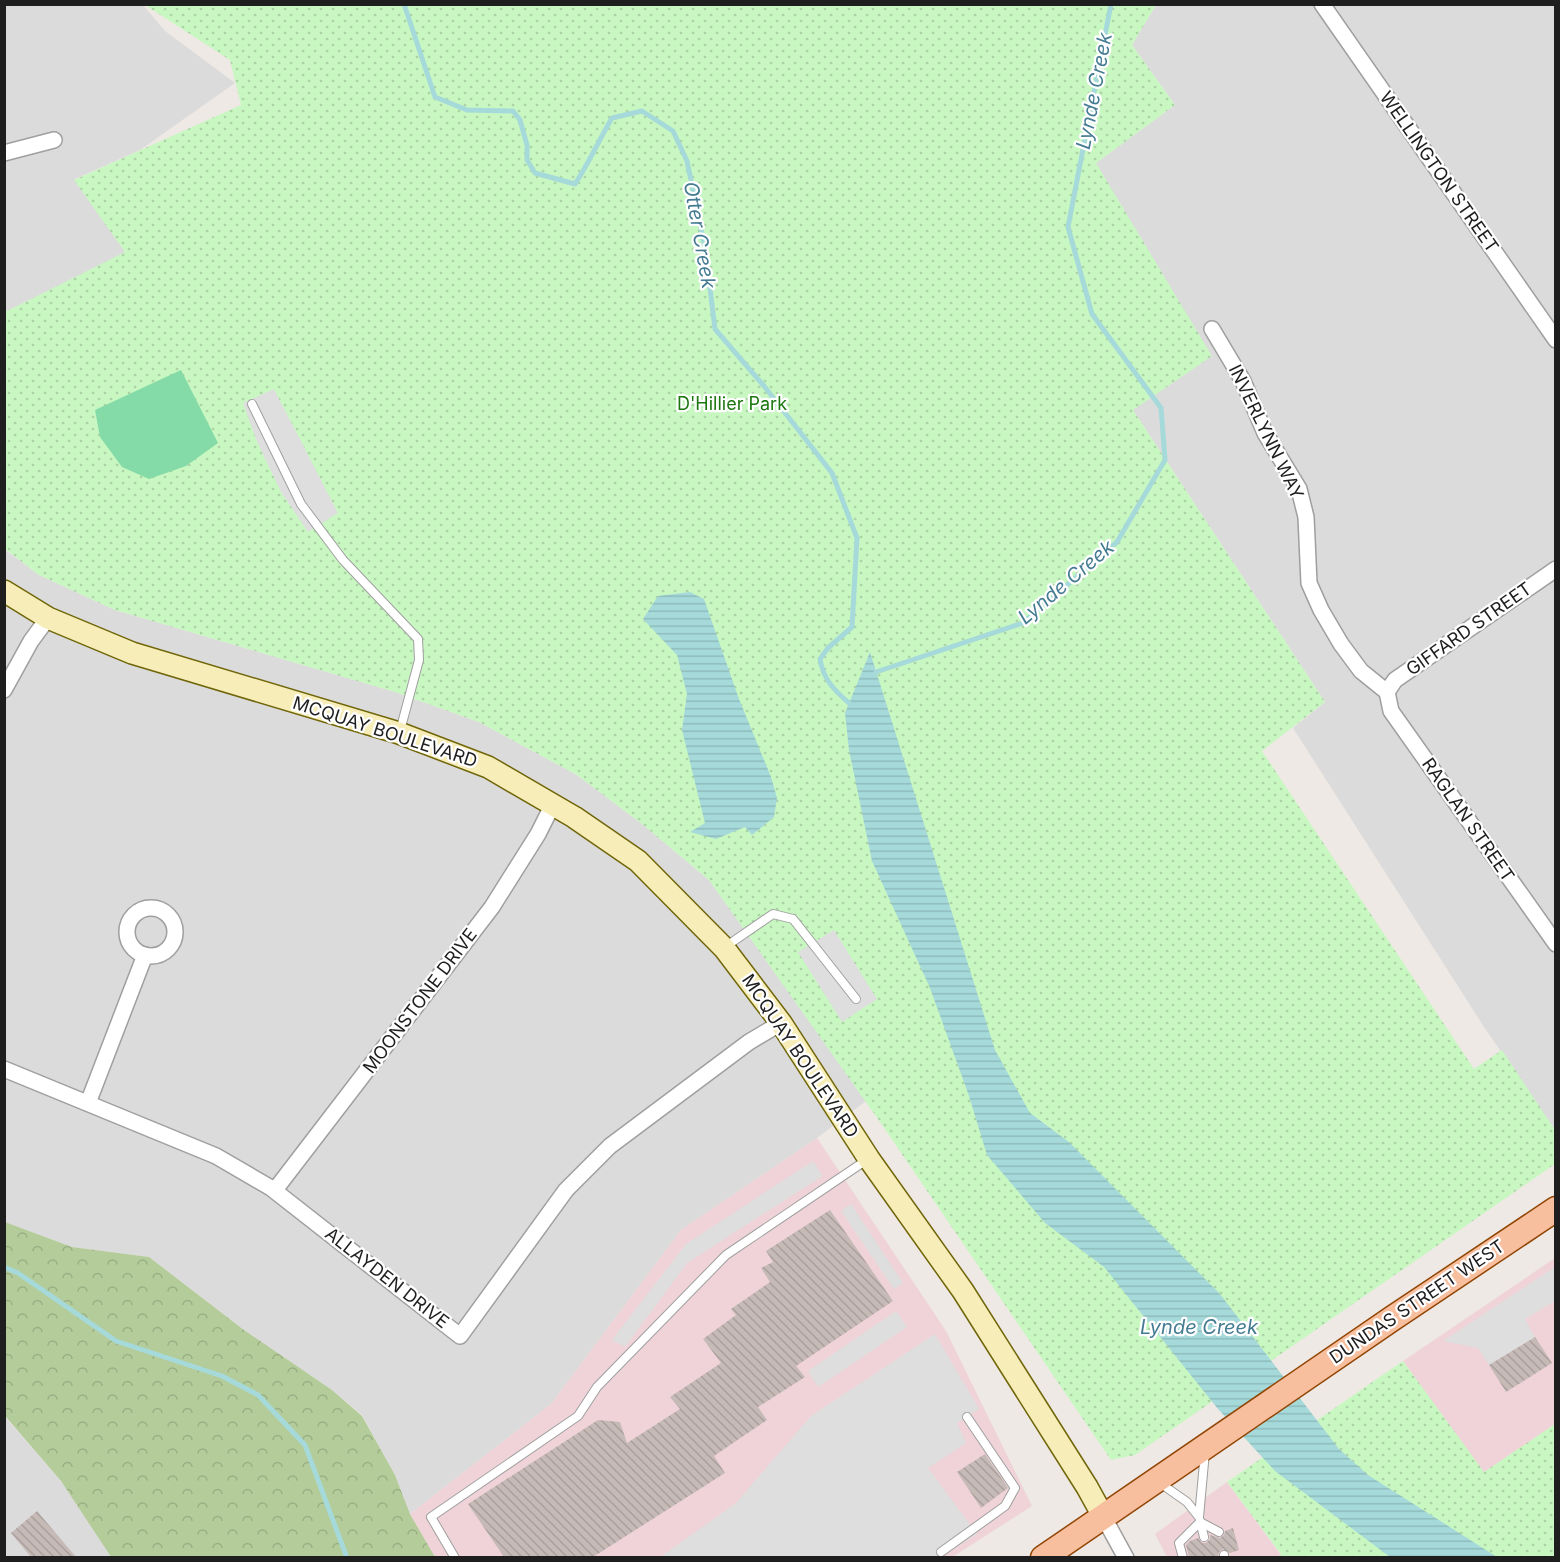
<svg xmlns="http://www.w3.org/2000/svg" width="1560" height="1562" viewBox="0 0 1560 1562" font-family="Inter,sans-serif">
<defs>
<pattern id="forest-crowns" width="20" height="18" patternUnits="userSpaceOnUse" patternTransform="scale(1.5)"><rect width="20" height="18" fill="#b3cc9a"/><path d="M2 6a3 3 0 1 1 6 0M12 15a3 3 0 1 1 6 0" fill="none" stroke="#9aaf84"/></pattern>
<pattern id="park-dots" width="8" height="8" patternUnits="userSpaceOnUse" patternTransform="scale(1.5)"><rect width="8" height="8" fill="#c9f7c2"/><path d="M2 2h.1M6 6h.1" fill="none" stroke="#acd3a6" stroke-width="1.8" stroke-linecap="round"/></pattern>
<pattern id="water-rules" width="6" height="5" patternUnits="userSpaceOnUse" patternTransform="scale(1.5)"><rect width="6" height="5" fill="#a6dada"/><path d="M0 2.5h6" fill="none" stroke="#8ebbbb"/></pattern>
<pattern id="building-back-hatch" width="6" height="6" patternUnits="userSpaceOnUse" patternTransform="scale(1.5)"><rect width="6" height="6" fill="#c6bab7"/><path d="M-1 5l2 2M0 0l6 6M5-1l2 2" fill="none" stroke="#aa9f9d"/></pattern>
</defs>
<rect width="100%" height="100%" fill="#eee9e4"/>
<!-- residential -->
<g fill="#dcdbdb">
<path d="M 5,5 L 143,5 L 165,31 L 235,83 L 140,150 L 75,179 L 126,253 L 5,312 Z"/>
<path d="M 1156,5 L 1555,5 L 1555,1130 L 1484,1027 L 1293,728 L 1325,702 L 1133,410 L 1096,163 L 1175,105 L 1132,45 Z"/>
<path d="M 4,549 L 39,575 L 115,610 L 395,692 L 479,722 L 577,775 L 642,824 L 709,880 L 866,1101 L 817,1138 L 681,1230 L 551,1404 L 410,1514 L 395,1475 L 362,1415 L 332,1390 L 244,1330 L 149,1257 L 72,1247 L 5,1222 Z"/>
<path d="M 4,1416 L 61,1481 L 111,1557 L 5,1557 Z"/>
</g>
<!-- commercial -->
<g fill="#efd3d8">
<path d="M 817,1138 L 946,1331 L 1032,1506 L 951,1558 L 435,1557 L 410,1514 L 551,1404 L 681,1230 Z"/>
<path d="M 1555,1258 L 1555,1424 L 1484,1473 L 1403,1361 Z"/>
<path d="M 1227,1482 L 1281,1555 L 1278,1558 L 1167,1557 L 1155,1534 Z"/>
</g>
<!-- forest -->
<path fill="url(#forest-crowns)" d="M 5,1222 L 72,1247 L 149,1257 L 244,1330 L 332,1390 L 362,1416 L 395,1475 L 410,1514 L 435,1557 L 111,1557 L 61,1481 L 5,1416 Z"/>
<!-- park -->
<g fill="url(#park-dots)">
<path d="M 145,5 L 1156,5 L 1132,45 L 1175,105 L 1096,163 L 1212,356 L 1133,410 L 1325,702 L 1262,751 L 1474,1069 L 1502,1050 L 1555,1130 L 1555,1164 L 1135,1455 L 1111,1460 L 880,1122 L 709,880 L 642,824 L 577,775 L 479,722 L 395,692 L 115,610 L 39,575 L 5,549 L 5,312 L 125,252 L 74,180 L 241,105 L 230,60 Z"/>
<path d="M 1403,1361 L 1484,1472 L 1555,1424 L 1555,1557 L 1278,1557 L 1281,1554 L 1227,1482 Z"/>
</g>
<!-- pitch -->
<path fill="#84dba7" d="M 181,370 L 218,443 L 186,466 L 149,479 L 122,467 L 100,437 L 95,410 Z"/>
<!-- parking -->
<g fill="#dedede">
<path d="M 274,389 L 338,513 L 308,532 L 281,492 L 258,444 L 243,403 Z"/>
<path d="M 834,930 L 877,999 L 842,1022 L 798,952 Z"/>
<path d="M 813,1161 L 822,1175 L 821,1177 L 687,1263 L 625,1347 L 612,1340 L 686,1244 Z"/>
<path d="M 851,1204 L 903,1283 L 894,1289 L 841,1211 Z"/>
<path d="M 1555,1267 L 1555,1301 L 1525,1319 L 1535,1337 L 1489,1365 L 1478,1348 L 1443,1341 Z"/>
<path d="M 896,1311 L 907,1327 L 818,1387 L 808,1371 Z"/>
<path d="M 935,1334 L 979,1409 L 957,1423 L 966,1443 L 928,1468 L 977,1534 L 941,1557 L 659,1558 L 736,1503 L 811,1416 Z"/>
</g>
<!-- water -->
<g fill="url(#water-rules)">
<path d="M 690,592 L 704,599 L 739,699 L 771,777 L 777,798 L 774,817 L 752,835 L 745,827 L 716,839 L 690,832 L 705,823 L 682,730 L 687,694 L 677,655 L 643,619 L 658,596 Z"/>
<path d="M 870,652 L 995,1050 L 1030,1113 L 1069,1142 L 1220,1294 L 1339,1449 L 1368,1475 L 1497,1557 L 1390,1557 L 1275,1471 L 1218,1409 L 1104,1267 L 1045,1223 L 987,1155 L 969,1096 L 930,988 L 872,861 L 849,750 L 845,713 Z"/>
</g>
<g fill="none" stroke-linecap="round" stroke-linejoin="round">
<!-- stream -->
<g stroke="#a6dada" stroke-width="5">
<path d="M 404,4 L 435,97 L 467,110 L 513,111 L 520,120 L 527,145 L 527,160 L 535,173 L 575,184 C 589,163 599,140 612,118 L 642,111 L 673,131 L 687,161 L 705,248 L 715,329 L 764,386 L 832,473 L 857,538 L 852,627 L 828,648 L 820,659 C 823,679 834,690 849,703"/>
<path d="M 876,672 L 1023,623 L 1117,542 L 1165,460 L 1161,408 L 1092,314 L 1068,227 L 1111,4"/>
<path d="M 4,1267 L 18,1273 L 116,1341 L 222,1376 L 258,1395 L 305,1445 L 347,1558"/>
</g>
</g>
<!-- building -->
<g fill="url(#building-back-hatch)">
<path d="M 830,1210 L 893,1301 L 796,1366 L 805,1377 L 758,1407 L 767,1420 L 714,1456 L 725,1473 L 593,1557 L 504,1557 L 468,1504 L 598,1420 L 620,1422 L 627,1443 L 680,1409 L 670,1397 L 721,1363 L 703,1339 L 736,1315 L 731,1309 L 770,1282 L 761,1268 L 773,1262 L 766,1251 Z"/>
<path d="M 1535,1337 L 1552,1363 L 1506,1392 L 1489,1365 Z"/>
<path d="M 985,1454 L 1008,1488 L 981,1508 L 957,1472 Z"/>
<path d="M 37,1511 L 76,1557 L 31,1557 L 11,1533 Z"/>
<path d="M 1233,1528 L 1239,1550 L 1230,1553 L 1223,1549 L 1219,1552 L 1218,1556 L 1214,1557 L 1189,1557 L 1186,1545 L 1190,1541 L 1198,1538 L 1202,1543 L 1206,1543 L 1210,1539 L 1210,1535 L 1220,1538 L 1224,1535 L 1225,1531 Z"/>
</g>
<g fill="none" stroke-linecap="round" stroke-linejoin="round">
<!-- lane casing -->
<g stroke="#9f9f9f" stroke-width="10">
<g id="lane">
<path d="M 252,404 L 301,504 L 343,560 L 418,639 L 419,660 L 400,731"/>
<path d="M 725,947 L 773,914 L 793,919 L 856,999"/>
<path d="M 1160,1483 L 1187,1502 L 1199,1517 L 1205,1452"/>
<path d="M 1200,1521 L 1204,1537"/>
<path d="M 1200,1522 L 1219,1532"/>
<path d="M 941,1552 L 1005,1506 L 1015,1488 L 967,1417"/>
<path d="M 1224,1555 L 1224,1558"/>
<path d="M 455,1558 L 431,1517 L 578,1416 L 597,1387 L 726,1255 L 868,1159"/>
<path d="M 1183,1558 L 1179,1543 L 1200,1522"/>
</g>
</g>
<!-- street casing -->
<g stroke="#9f9f9f" stroke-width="18">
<g id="street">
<path d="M 1322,4 L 1556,340"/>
<path d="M 4,153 L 54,140"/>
<path d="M 1212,329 L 1243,381 L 1265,433 L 1299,489 L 1306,517 L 1309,583 L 1321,610 L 1341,644 L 1361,671 L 1387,692"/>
<path d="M 4,690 L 31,641 L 48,618"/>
<path d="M 1387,692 L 1391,711 L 1556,944"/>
<path d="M 1387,692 L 1395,680 L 1556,569"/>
<circle cx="151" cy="932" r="24"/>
<path d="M 4,1069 L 216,1156 L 271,1188 L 460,1336 L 566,1190 L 610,1146 L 749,1042 L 781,1023"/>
<path d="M 88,1103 L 145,955"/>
<path d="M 275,1190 L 492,907 L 538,834 L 553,804"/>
<path d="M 1103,1516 L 1126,1558"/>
</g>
</g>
<!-- secondary casing -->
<g stroke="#706609" stroke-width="24">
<path id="secondary" d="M 4,591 L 48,618 L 132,653 L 399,733 L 488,767 L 574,817 L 638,861 L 724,948 L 781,1023 L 869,1159 L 963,1291 L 1087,1487 L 1103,1516"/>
</g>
<!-- primary casing -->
<g stroke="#924605" stroke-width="27">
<path id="primary" d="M 1043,1558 L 1393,1318 L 1556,1209"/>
</g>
<!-- lane -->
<use href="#lane" stroke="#fff" stroke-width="8"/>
<!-- street -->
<use href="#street" stroke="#fff" stroke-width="15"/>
<!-- secondary -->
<use href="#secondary" stroke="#f7edb9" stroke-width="21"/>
<!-- primary -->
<use href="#primary" stroke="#f8bf9f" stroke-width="24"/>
</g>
<g text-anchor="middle" stroke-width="4.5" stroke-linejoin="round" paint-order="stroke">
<!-- street labels -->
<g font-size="18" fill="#1e1e1e" stroke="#fff">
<text transform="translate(1439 172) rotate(55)" y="6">WELLINGTON STREET</text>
<text transform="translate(1266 432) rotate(64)" y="6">INVERLYNN WAY</text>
<text transform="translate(1469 629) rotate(-35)" y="6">GIFFARD STREET</text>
<text transform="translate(385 732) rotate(18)" y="6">MCQUAY BOULEVARD</text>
<text transform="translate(1468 820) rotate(55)" y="6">RAGLAN STREET</text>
<text transform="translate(420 1001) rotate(-53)" y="6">MOONSTONE DRIVE</text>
<text transform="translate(800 1056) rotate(56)" y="6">MCQUAY BOULEVARD</text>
<text transform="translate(387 1278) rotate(38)" y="6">ALLAYDEN DRIVE</text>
<text transform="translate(1417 1302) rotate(-34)" y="6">DUNDAS STREET WEST</text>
</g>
<!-- park labels -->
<g font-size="18" fill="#1c780f" stroke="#fff">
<text x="732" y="410">D'Hillier Park</text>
</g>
<!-- water labels -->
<g font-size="20" font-style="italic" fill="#457c93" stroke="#fff">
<text transform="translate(1094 91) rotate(-79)" y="7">Lynde Creek</text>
<text transform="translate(700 235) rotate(80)" y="7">Otter Creek</text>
<text transform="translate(1066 582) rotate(-40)" y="7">Lynde Creek</text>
<text x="1199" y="1334">Lynde Creek</text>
</g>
</g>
<!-- border -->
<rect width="1560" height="1562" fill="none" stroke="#1e1e1e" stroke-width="12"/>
</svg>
